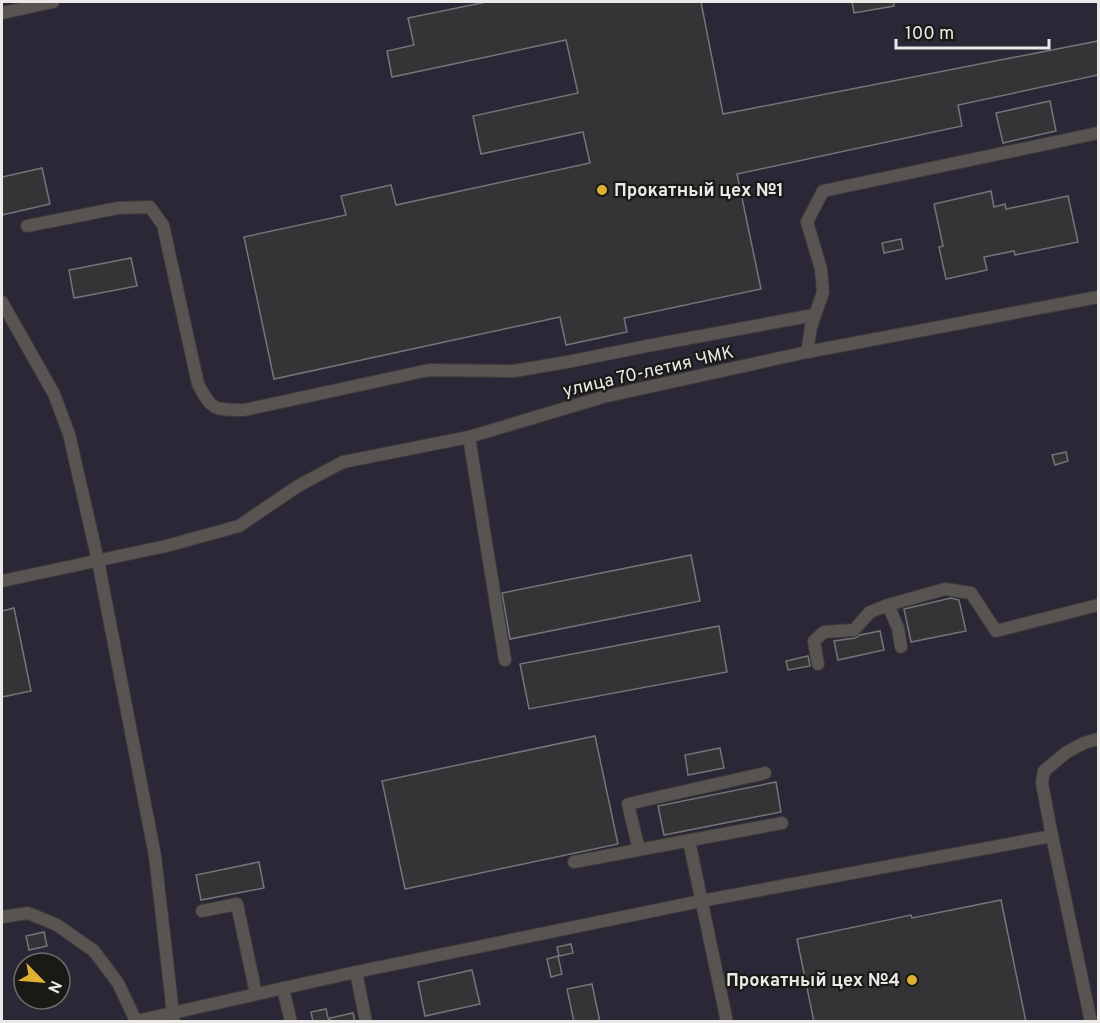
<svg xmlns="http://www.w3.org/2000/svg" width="1100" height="1023" viewBox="0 0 1100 1023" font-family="Overpass,sans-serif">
<rect width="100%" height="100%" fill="#242220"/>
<!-- industrial -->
<path fill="#2b2737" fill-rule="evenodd" d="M 2,2 L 1098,2 L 1098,1021 L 2,1022 ZM 24,963 L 60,963 L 60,999 L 24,999 Z"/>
<!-- building -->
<g fill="#343437" stroke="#747578" stroke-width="1.5">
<path d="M 486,2 L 701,2 L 723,114 L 1098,41 L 1098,75 L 958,105 L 962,126 L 737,174 L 761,289 L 624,318 L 627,332 L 566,345 L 560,317 L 274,379 L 244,237 L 346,215 L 341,196 L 391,185 L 396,205 L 590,163 L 583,132 L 481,154 L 473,116 L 578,93 L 566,40 L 392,77 L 387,51 L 414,45 L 408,18 Z"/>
<path d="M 852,2 L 894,2 L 894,6 L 854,13 Z"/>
<path d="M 1050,101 L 1056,131 L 1003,143 L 996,113 Z"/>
<path d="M 42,168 L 50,204 L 2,215 L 2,177 Z"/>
<path d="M 991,191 L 994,207 L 1005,204 L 1006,209 L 1068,196 L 1078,242 L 1015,255 L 1014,251 L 984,257 L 987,270 L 946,279 L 939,247 L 943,246 L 934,204 Z"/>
<path d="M 901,239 L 903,249 L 884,253 L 882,243 Z"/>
<path d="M 131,258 L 137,286 L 74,298 L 69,270 Z"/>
<path d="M 1066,452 L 1068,461 L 1055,465 L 1052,455 Z"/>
<path d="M 691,555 L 700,601 L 510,639 L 502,593 Z"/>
<path d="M 951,598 L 959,600 L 966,631 L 911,642 L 904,609 Z"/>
<path d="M 14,608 L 31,691 L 2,697 L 2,611 Z"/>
<path d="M 719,626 L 727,672 L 529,709 L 520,664 Z"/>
<path d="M 880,631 L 884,650 L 838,660 L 834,641 L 855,638 L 860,635 Z"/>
<path d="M 808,656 L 810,666 L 788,670 L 786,661 Z"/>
<path d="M 595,736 L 618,844 L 405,889 L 382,781 Z"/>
<path d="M 720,748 L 724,768 L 688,775 L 685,755 Z"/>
<path d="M 776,782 L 781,812 L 664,835 L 658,806 Z"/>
<path d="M 259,862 L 264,888 L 201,900 L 196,875 Z"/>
<path d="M 1001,900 L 1026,1022 L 814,1022 L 797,939 L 911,915 L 912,918 Z"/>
<path d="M 44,932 L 47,946 L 29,950 L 26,936 Z"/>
<path d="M 571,944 L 573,953 L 559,956 L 557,947 Z"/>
<path d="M 558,956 L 562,974 L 551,977 L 547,959 Z"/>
<path d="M 472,970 L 480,1004 L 425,1016 L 418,982 Z"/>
<path d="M 592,984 L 600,1022 L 574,1022 L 567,989 Z"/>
<path d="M 326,1009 L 329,1022 L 313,1022 L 311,1012 Z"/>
<path d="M 353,1013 L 355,1022 L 330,1022 L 330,1018 Z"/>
</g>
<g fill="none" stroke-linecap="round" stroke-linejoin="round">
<!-- minor casing -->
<g stroke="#3e3c3a" stroke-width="14">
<g id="minor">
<path d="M 2,13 L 53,2"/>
<path d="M 27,226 L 118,208 L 150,207 L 163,225 L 198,384 C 212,411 215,410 244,410 L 429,370 L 514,371 L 567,362 L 647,346 L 814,315"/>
<path d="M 2,302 L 54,394 L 69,434 L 98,561 L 155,856 L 174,1022"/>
<path d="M 807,352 L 811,327 L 823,292 L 821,269 L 807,222 L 823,191 L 1098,133"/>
<path d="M 469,437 L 505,660"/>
<path d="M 2,581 L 166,546 L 239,526 L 298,486 L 343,462 L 469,437 L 603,397 L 807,352 L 1098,297"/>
<path d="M 888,605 L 898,628 L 901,647"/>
<path d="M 818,664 L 814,641 L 824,632 L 854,630 L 870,612 L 888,605 L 945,589 L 971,593 L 996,631 L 1098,605"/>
<path d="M 1052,836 L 1091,1022"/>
<path d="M 689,841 L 727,1022"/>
<path d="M 639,850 L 628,804 L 765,773"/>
<path d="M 574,862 L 782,823"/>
<path d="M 202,911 L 237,904 L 256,994"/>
<path d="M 2,917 L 28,913 L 57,925 L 94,951 L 118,983 L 136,1021 L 356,972 L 701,901 L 1052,836 L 1042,783 L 1044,771 L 1067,752 L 1084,743 L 1098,739"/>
<path d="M 356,972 L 366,1022"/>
<path d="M 283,988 L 291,1022"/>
</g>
</g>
<!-- minor -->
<use href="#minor" stroke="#575452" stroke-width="12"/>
</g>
<!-- markers -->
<g fill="#e1af34" stroke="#1a1916" stroke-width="2">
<circle cx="602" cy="190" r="6"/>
<circle cx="912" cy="980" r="6"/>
</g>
<g text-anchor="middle" stroke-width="4.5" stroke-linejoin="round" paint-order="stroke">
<!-- poi labels -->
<g font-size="18" font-weight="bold" fill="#eae9e7" stroke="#1a1916" text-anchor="start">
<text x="614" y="196">Прокатный цех №1</text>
<text x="900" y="986" text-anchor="end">Прокатный цех №4</text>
</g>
<!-- street labels -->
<g font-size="18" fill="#eae9e7" stroke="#1a1916">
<text transform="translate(648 371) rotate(-13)" y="6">улица 70-летия ЧМК</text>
</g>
</g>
<!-- border -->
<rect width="1100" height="1023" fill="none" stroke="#eae9e7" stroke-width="6"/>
<!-- north arrow -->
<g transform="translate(42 981) rotate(115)"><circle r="28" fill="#1a1916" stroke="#6d6c6a" stroke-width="1.5"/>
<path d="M0-4.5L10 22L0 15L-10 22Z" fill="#e1af34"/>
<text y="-9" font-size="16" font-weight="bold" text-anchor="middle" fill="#eae9e7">N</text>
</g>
<!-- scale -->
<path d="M896 39v9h153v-9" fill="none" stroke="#eae9e7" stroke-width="3"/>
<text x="905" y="39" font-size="18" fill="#eae9e7" stroke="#1a1916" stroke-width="4.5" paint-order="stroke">100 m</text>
</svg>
